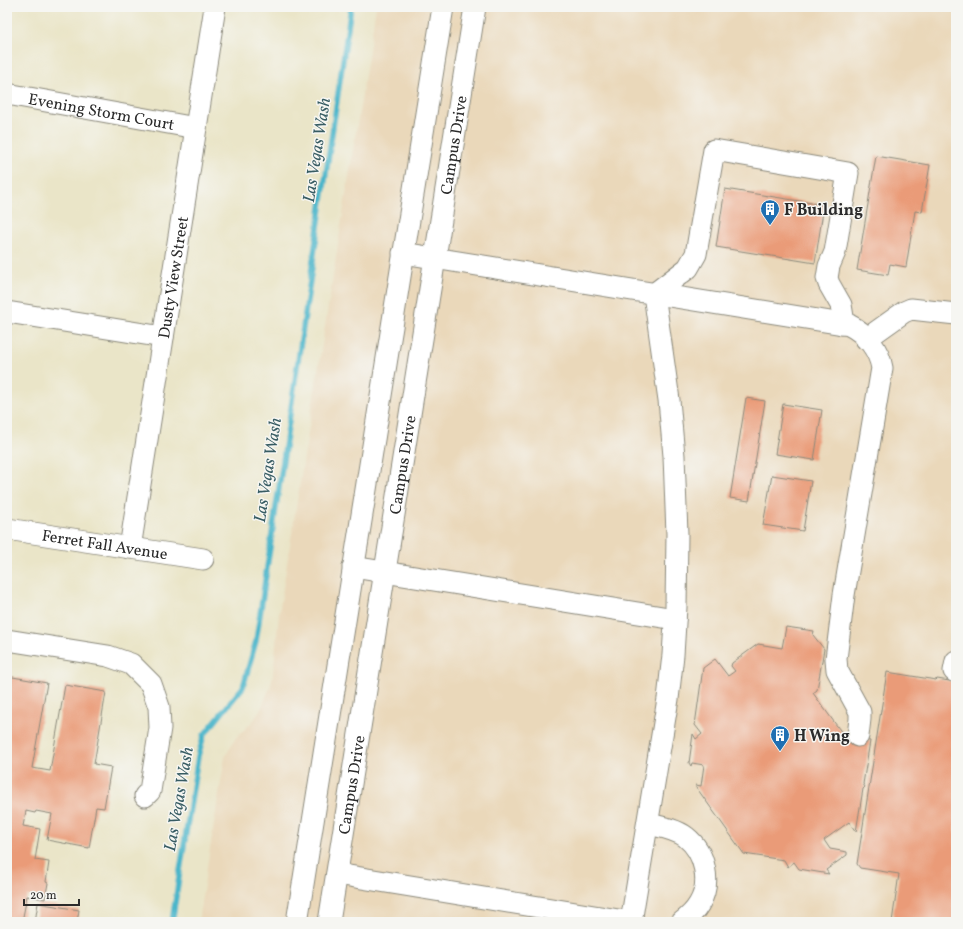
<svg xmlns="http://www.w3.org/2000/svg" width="963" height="929" viewBox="0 0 963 929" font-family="Vollkorn,serif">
<rect width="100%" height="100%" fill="#f6f6f2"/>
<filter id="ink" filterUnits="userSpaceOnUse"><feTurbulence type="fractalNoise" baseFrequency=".025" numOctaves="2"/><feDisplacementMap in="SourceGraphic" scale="8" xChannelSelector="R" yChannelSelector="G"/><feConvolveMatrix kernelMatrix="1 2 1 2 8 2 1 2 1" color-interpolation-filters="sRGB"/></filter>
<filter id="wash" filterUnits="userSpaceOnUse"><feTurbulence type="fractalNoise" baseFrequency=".012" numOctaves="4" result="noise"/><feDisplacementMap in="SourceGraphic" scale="16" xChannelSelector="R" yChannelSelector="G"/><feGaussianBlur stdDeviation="0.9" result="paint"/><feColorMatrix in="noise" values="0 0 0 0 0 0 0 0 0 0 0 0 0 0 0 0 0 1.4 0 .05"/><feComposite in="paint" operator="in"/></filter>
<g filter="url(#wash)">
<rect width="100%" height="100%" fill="#eae5c8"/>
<!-- built -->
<path fill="#ead8ba" d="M 376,7 L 956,7 L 956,922 L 198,922 L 225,757 L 235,739 L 253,721 L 261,709 L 270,687 L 273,675 L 279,614 Z"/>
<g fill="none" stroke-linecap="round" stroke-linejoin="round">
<!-- stream -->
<path stroke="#4cb6ca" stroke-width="5.5" d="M 172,922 L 198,756 L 204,735 L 243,687 L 256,641 L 351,7"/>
</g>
<g id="blocks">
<!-- building -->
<g fill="#ea9b78">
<path d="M 876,156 L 930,165 L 922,212 L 915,211 L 906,267 L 890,264 L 888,275 L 857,270 Z"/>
<path d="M 725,189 L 824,205 L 815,263 L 716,247 Z"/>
<path d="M 746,398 L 765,401 L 749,501 L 730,498 Z"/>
<path d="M 783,404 L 822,410 L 814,460 L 775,454 Z"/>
<path d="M 772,475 L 811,481 L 803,531 L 763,525 Z"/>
<path d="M 786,627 L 814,631 L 813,635 L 824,649 L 817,690 L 813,693 L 845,737 L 870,741 L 863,784 L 865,787 L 863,789 L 856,832 L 849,822 L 824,840 L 830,849 L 847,852 L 847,855 L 826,870 L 829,874 L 799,869 L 794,862 L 788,867 L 784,860 L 744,854 L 696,787 L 696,785 L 701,786 L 704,765 L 692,763 L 691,766 L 689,763 L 693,734 L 696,739 L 702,734 L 695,725 L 703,668 L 715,659 L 728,676 L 735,671 L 731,666 L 732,663 L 758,644 L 782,648 Z"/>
<path d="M 887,672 L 936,680 L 937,679 L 956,682 L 956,922 L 892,922 L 899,874 L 860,868 L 857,864 Z"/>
<path d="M 7,676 L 47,683 L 32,768 L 50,771 L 65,685 L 106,692 L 94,764 L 111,767 L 104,808 L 96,807 L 89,848 L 47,840 L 52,814 L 36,811 L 35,813 L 26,811 L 23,826 L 40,829 L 35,860 L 49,862 L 46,882 L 48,883 L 45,899 L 27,896 L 22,922 L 7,922 Z"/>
<path d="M 38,903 L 79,910 L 77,922 L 35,922 Z"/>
</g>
</g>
</g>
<g filter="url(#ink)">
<use href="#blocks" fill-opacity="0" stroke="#8a887a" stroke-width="1"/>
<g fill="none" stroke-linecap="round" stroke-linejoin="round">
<!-- minor casing -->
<g stroke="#8a887a" stroke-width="23">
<g id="minor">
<path id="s1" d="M 7,94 L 196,128"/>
<path d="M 403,253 L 849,325 C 866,333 879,350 882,368 L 844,595 L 836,659 L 837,670 L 860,712 L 860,719 L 858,736"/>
<path d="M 7,312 L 163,337"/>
<path d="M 866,339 L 904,312 L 911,309 L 956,314"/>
<path id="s2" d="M 7,529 L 203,559"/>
<path id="s3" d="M 130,548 L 215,7"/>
<path d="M 353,567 L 675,619"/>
<path d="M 7,640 L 108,656 L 131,664 L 151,684 L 159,707 L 160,728 L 150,791 L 145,796"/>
<path d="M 956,661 L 954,671 L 956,672"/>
<path d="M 648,824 C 661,827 675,829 686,837 C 705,852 712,883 699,904 C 695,911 689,917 682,922"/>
<path d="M 337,874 L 631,922"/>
<path d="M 297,922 L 443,7"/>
<path id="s4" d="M 329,922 L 475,7"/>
<path d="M 631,922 L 668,699 L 673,655 L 676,607 L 677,534 L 674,456 L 669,400 L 654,294 L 688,268 L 696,254 L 714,150 L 848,173 L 835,252 L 829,266 L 827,278 L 829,284 L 841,305 L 843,317 L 842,324"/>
</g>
</g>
<!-- minor -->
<use href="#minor" stroke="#fff" stroke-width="21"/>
</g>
</g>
<!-- icons -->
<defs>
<g id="building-pin" transform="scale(1)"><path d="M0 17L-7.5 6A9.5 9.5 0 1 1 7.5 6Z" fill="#1f6fb2" stroke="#f6f6f2"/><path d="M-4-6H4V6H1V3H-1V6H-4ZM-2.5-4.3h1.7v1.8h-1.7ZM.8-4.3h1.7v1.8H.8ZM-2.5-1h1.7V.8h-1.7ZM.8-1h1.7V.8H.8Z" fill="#fff"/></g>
</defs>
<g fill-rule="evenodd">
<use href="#building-pin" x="770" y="209"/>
<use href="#building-pin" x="780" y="735"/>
</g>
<g text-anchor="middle" stroke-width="3" stroke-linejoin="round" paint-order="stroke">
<!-- street labels -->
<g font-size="16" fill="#2b2b2b" stroke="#f6f6f2">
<text dy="6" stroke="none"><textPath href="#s1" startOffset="96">Evening Storm Court</textPath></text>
<text dy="6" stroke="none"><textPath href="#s4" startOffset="787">Campus Drive</textPath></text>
<text dy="6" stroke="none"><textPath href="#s3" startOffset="274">Dusty View Street</textPath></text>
<text dy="6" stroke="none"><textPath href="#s4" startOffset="463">Campus Drive</textPath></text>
<text dy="6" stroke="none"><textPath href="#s2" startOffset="99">Ferret Fall Avenue</textPath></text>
<text dy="6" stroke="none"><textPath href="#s4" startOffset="139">Campus Drive</textPath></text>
</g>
<!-- poi labels -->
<g font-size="16" font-weight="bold" fill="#2b2b2b" stroke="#f6f6f2" text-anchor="start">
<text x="784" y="215">F Building</text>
<text x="794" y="741">H Wing</text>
</g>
<!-- water labels -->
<g font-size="17" font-style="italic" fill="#375c63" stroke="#f6f6f2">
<text transform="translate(316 150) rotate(-81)" y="6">Las Vegas Wash</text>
<text transform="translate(267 470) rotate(-81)" y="6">Las Vegas Wash</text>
<text transform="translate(178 799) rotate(-80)" y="6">Las Vegas Wash</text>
</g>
</g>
<!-- margin -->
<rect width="963" height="929" fill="none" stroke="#f6f6f2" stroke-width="24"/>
<!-- scale -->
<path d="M24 899v6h55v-6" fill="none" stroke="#2b2b2b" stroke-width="2"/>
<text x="30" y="899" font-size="12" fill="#2b2b2b" stroke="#f6f6f2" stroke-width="3" paint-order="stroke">20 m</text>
</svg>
